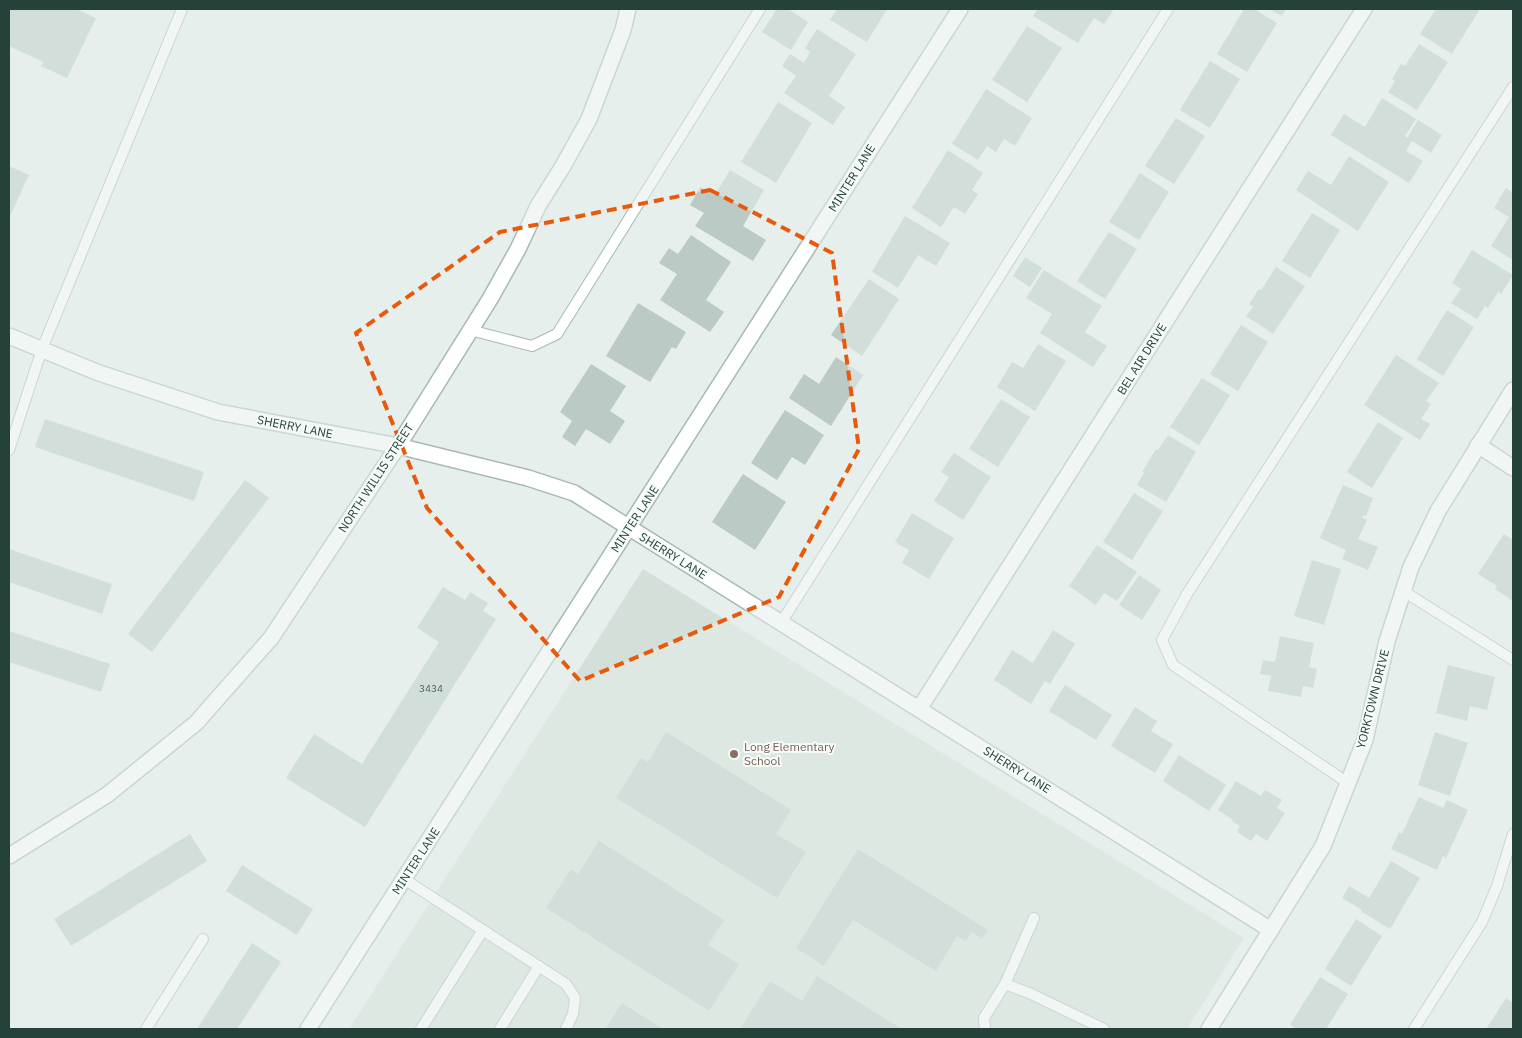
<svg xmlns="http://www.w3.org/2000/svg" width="1522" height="1038" viewBox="0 0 1522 1038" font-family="'IBM Plex Sans',sans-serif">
<rect width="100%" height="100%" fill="#e6efeb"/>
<!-- built -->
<path fill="#d4dfda" d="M 643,569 L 1244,938 L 1187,1029 L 349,1029 Z"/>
<!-- building -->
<g fill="#bbcac4">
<path d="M 9,9 L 76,9 L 96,18 L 67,78 L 41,66 L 43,62 L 9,46 Z"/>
<path d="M 777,9 L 788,9 L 808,22 L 791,50 L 762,32 Z"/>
<path d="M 837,9 L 887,9 L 867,42 L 830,20 Z"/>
<path d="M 1038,9 L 1114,9 L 1104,24 L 1094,18 L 1078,43 L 1033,16 Z"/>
<path d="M 1244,9 L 1254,9 L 1277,23 L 1247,72 L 1217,54 Z"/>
<path d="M 1269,9 L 1286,9 L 1282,16 Z"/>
<path d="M 1436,9 L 1441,10 L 1442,9 L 1480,9 L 1452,54 L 1420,34 Z"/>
<path d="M 1027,26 L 1062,48 L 1027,102 L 992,80 Z"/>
<path d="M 817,29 L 856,54 L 829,96 L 845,107 L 833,125 L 784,93 L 796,76 L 782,66 L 790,54 L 804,63 L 810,52 L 805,48 Z"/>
<path d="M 1419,44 L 1448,62 L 1417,110 L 1388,92 L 1395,81 L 1392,79 L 1401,64 L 1405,66 Z"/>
<path d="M 1210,61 L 1240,79 L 1210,128 L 1180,110 Z"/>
<path d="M 986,89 L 1032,118 L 1015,146 L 1004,139 L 996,152 L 987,146 L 978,160 L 952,144 Z"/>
<path d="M 1382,98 L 1416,119 L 1405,136 L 1407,138 L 1418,120 L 1442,135 L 1431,153 L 1412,141 L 1406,151 L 1423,161 L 1409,183 L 1331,135 L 1344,114 L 1365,127 Z"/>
<path d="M 778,102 L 812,123 L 776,183 L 741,162 Z"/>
<path d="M 1176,118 L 1205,136 L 1174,184 L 1145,166 Z"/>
<path d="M 948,150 L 983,173 L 972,190 L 978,194 L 965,214 L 954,207 L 941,227 L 912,208 Z"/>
<path d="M 1349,156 L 1389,182 L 1358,231 L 1296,190 L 1308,171 L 1331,185 Z"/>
<path d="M 9,166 L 29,175 L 9,218 Z"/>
<path d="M 730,170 L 764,190 L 743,226 L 766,240 L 753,261 L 695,226 L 704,213 L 690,205 L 700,187 L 715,195 Z"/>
<path d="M 1140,173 L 1169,192 L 1139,240 L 1109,222 Z"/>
<path d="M 1506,188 L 1513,193 L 1513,260 L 1491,246 L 1509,217 L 1494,208 Z"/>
<path d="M 1312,213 L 1340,230 L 1310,278 L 1282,261 Z"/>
<path d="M 905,216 L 950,243 L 936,266 L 918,255 L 898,288 L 872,272 Z"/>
<path d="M 1109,232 L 1137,249 L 1105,299 L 1077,281 Z"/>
<path d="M 691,235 L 731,262 L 706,300 L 724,312 L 710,332 L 660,300 L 677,274 L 659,263 L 669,248 L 678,254 Z"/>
<path d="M 1472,250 L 1513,275 L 1501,294 L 1498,292 L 1488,308 L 1485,306 L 1477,319 L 1451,303 L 1461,289 L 1452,283 Z"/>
<path d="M 1025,257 L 1042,268 L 1030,287 L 1013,276 Z"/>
<path d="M 1276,267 L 1305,286 L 1273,334 L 1246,316 L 1253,307 L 1249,304 L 1259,289 L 1261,290 Z"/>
<path d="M 1044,270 L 1102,306 L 1085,332 L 1107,346 L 1093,367 L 1040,333 L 1052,314 L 1026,298 Z"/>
<path d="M 869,279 L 899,299 L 862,356 L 831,335 Z"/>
<path d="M 638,303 L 686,332 L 676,349 L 672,347 L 650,382 L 606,356 Z"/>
<path d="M 1447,310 L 1474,327 L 1443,376 L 1417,359 Z"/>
<path d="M 1241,325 L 1268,342 L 1238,391 L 1210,374 Z"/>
<path d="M 1038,344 L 1066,361 L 1035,411 L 997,387 L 1012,362 L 1023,368 Z"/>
<path d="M 1396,355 L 1439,383 L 1426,401 L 1431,404 L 1421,419 L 1430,424 L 1420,440 L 1364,405 Z"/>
<path d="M 836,357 L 863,375 L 831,426 L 789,398 L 804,374 L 819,384 Z"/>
<path d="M 591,364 L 626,386 L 610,411 L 625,421 L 610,444 L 586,429 L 575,446 L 562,437 L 572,421 L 560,412 Z"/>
<path d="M 1202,378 L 1230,395 L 1199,445 L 1170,427 Z"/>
<path d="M 1001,399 L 1030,417 L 998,467 L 969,449 Z"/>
<path d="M 785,410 L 824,435 L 805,465 L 792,457 L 777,480 L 751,463 Z"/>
<path d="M 45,419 L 204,472 L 194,501 L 35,447 Z"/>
<path d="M 1378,422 L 1403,438 L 1372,488 L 1347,472 Z"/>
<path d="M 1168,435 L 1196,452 L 1166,502 L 1137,485 L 1144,473 L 1142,472 L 1156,449 L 1158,450 Z"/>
<path d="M 954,453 L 991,477 L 963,520 L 934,501 L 949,477 L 941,472 Z"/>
<path d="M 743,474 L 786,502 L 755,550 L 712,522 Z"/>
<path d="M 245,480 L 269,498 L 152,652 L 128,634 Z"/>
<path d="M 1343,485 L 1373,498 L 1366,516 L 1364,515 L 1362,518 L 1367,520 L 1358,539 L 1378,547 L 1368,570 L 1342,559 L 1346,550 L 1320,538 Z"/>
<path d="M 1134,493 L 1163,511 L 1132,560 L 1103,542 Z"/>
<path d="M 912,513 L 954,538 L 929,579 L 902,563 L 909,550 L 895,542 Z"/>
<path d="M 1504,534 L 1513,540 L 1513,601 L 1495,589 L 1497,586 L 1478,574 Z"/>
<path d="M 1097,545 L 1137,572 L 1117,601 L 1104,593 L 1096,605 L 1069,586 Z"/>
<path d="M 9,549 L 112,584 L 102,614 L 9,582 Z"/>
<path d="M 1312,560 L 1341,569 L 1324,625 L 1294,616 Z"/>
<path d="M 1139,575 L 1161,590 L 1142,620 L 1119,605 Z"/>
<path d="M 443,587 L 465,600 L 470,592 L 488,603 L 483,611 L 496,619 L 365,827 L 286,778 L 314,734 L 362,764 L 439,642 L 417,628 Z"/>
<path d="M 1053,630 L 1075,644 L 1050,684 L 1045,681 L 1031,704 L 994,680 L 1012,650 L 1033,663 Z"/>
<path d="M 9,631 L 110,664 L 101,692 L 9,662 Z"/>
<path d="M 1280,636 L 1314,643 L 1309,667 L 1317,669 L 1313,688 L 1303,686 L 1301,697 L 1268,691 L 1271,676 L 1260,674 L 1263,660 L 1275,662 Z"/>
<path d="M 1448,665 L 1495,677 L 1487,710 L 1470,706 L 1467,721 L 1436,713 Z"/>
<path d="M 1065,685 L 1112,715 L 1096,740 L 1049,711 Z"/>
<path d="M 1135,707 L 1157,721 L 1151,731 L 1173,744 L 1155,773 L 1111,746 Z"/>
<path d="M 666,732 L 791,810 L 776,834 L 806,852 L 777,898 L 616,798 L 641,758 L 648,762 Z"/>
<path d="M 1435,732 L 1468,743 L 1450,796 L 1418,785 Z"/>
<path d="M 1179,755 L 1226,785 L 1209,811 L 1163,781 Z"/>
<path d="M 1236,781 L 1261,796 L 1265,790 L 1282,800 L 1277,808 L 1285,813 L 1267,841 L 1256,834 L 1251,841 L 1237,832 L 1240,826 L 1232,821 L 1233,820 L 1218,810 Z"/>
<path d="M 1419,797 L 1443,808 L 1447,800 L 1468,810 L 1446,858 L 1443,856 L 1437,870 L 1391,849 L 1399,832 L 1402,834 Z"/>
<path d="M 190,834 L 207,861 L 71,946 L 54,919 Z"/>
<path d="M 599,841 L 724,920 L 708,945 L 739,964 L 709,1011 L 546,908 L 571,869 L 578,874 Z"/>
<path d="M 858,849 L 988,930 L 982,939 L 972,932 L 966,941 L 957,936 L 936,971 L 853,920 L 824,966 L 796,948 Z"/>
<path d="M 1391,861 L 1420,878 L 1390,929 L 1361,911 L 1362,910 L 1342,898 L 1349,886 L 1369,898 Z"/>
<path d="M 242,865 L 313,909 L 297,935 L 226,891 Z"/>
<path d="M 1356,919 L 1382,936 L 1351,986 L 1325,969 Z"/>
<path d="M 252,943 L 281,962 L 237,1029 L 197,1029 Z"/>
<path d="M 817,976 L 902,1029 L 740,1029 L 770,981 L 802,1001 Z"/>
<path d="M 1320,977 L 1348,994 L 1326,1029 L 1297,1029 L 1290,1025 Z"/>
<path d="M 1506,998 L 1513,1003 L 1513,1029 L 1486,1029 Z"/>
<path d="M 622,1003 L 663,1029 L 605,1029 Z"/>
</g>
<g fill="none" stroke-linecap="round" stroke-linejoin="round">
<!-- service casing -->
<g stroke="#a8b8b2" stroke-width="12">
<g id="service">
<path d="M 470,330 L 532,346 L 557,334 L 760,9"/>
<path d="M 9,450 L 42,349 L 182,9"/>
<path d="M 1403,591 L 1513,660"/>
<path d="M 781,623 L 1168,9"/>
<path d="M 1348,783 L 1173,665 L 1162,640 L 1187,594 L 1513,87"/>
<path d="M 404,879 L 566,984 L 575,998 L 573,1014 L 566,1029"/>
<path d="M 1005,984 L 1034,918"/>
<path d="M 146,1029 L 203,939"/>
<path d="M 421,1029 L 483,930"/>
<path d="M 500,1029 L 539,966"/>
<path d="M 985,1029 L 984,1018 L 1005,984 L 1029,993 L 1104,1029"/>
<path d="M 1414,1029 L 1482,922 L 1497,886 L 1513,834"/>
</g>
</g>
<!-- minor casing -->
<g stroke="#a8b8b2" stroke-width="18">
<g id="minor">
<path d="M 9,336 L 99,373 L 218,412 L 398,446 L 528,478 L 574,493 L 1271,930"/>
<path d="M 1478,445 L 1513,468"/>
<path d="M 919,709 L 1364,9"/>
<path d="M 308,1029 L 960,9"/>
<path d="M 1209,1029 L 1323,846 L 1365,740 L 1387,641 L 1411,567 L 1438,511 L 1513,390"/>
</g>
</g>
<!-- tertiary casing -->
<g stroke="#a8b8b2" stroke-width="18">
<path id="tertiary" d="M 9,856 L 107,795 L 196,723 L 271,638 L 398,446 L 490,299 L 518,249 L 538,206 L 563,166 L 589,119 L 623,30 L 628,9"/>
</g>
<!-- service -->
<use href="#service" stroke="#fff" stroke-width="10"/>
<!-- minor -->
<use href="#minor" stroke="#fff" stroke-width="15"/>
<!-- tertiary -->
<use href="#tertiary" stroke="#fff" stroke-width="15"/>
</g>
<!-- marked area -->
<path d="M0 0H1522V1038H0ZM 710,190 L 832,253 L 859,449 L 779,597 L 580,681 L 427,508 L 356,333 L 500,232 Z" fill="#e6efeb" fill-opacity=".55" fill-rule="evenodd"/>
<path fill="none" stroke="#e8590c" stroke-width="4" stroke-dasharray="10 6" stroke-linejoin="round" d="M 710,190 L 832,253 L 859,449 L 779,597 L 580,681 L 427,508 L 356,333 L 500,232 Z"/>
<!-- markers -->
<circle fill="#8d6e63" stroke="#f7fbf9" stroke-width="2" cx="734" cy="754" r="5"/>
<g text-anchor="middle" stroke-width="4" stroke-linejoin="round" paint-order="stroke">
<!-- number labels -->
<g font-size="10" fill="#4a645c">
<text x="431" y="692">3434</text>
</g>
<!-- street labels -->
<g font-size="12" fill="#24423a" stroke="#f7fbf9">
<text transform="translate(852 178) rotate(-58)" y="4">MINTER LANE</text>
<text transform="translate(1142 359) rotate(-58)" y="4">BEL AIR DRIVE</text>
<text transform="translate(295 427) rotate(11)" y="4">SHERRY LANE</text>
<text transform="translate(376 478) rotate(-57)" y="4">NORTH WILLIS STREET</text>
<text transform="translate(635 519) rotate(-57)" y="4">MINTER LANE</text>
<text transform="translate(673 556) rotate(32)" y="4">SHERRY LANE</text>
<text transform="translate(1373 699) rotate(-76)" y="4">YORKTOWN DRIVE</text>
<text transform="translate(1017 770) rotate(32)" y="4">SHERRY LANE</text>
<text transform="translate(416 861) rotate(-57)" y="4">MINTER LANE</text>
</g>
<!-- education labels -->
<g font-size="12" fill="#785e54" stroke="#f7fbf9" text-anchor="start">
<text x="744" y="751">Long Elementary<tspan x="744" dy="14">School</tspan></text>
</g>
</g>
<!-- border -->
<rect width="1522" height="1038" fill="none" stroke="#24423a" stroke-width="20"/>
</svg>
